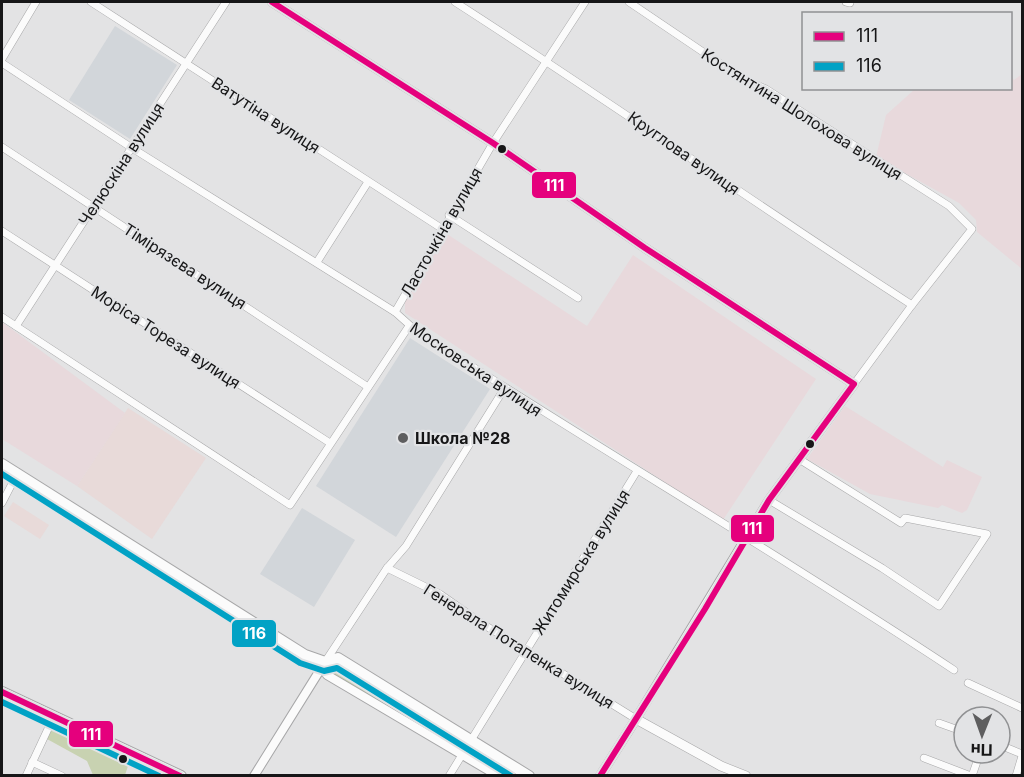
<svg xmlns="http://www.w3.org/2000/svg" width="1024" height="777" viewBox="0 0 1024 777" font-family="Inter,sans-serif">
<rect width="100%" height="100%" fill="#e3e3e4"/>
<!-- commercial -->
<g fill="#e8dad9">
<path d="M 128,408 L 206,458 L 152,539 L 77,486 Z"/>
<path d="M 13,502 L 49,525 L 40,539 L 4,516 Z"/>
</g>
<!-- industrial -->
<g fill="#e8d9dc">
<path d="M 1022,74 L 1022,269 L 977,232 L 976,220 L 959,203 L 876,157 L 886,115 L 915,89 L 1010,88 L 1011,76 L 1014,80 Z"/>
<path d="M 447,234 L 587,326 L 633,255 L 816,379 L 723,520 L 405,313 L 405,299 Z"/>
<path d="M 2,322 L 125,413 L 77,486 L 2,439 Z"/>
<path d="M 845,406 L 943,467 L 947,460 L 982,477 L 967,510 L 962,513 L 942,505 L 938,508 L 870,494 L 807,459 Z"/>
</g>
<!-- built -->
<g fill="#d2d6da">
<path d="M 115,26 L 177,65 L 130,139 L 69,100 Z"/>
<path d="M 410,338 L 490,389 L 396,537 L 316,486 Z"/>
<path d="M 302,508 L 355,540 L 314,607 L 260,574 Z"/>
</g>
<!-- green -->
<g fill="#c8d2b1">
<path d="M 336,662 L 463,740 L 463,744 L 454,746 L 336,677 L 331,671 Z"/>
<path d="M 54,723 L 114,753 L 112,759 L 128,766 L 125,775 L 93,775 L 87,761 L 47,739 Z"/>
<path d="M 473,746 L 525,775 C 505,775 482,768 469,752 Z"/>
</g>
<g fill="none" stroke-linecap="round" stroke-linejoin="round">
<!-- minor casing -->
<g stroke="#a7a7a8" stroke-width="8">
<g id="minor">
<path d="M 91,2 L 441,228"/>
<path d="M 455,2 C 609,101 758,206 912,305"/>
<path d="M 629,2 L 743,79 L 766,89 L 949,206 L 972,229 L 912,305 L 854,384"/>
<path d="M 846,2 L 850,3"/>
<path d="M 2,59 L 36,2"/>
<path d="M 2,63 L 132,148 L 395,312 L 414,329 C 592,445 776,552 954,670"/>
<path d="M 2,147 L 368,387"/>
<path d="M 449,215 L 578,298"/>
<path d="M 2,231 L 330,443"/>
<path d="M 317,262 L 368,182"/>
<path d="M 395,312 L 493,143 L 585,2"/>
<path d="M 2,317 L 290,505 L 409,326"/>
<path d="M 16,326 L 226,2"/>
<path d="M 769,500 L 882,568 L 939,606 L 987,534 L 905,518 L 901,523 L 799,459"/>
<path d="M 2,503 L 17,474"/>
<path d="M 387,568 L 440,594 L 486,626 L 636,719"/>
<path d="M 325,662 L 387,568 L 406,546 L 504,389"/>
<path d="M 968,683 L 1022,708"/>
<path d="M 939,723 L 964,732"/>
<path d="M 1000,745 L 1022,754"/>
<path d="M 924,758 L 971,776"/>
<path d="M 32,762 L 62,776"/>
<path d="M 26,776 L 54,716"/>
<path d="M 153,776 L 158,764"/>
<path d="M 449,776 L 637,471"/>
<path d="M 972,776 L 980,753"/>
<path d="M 1016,776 L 1022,756"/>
</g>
</g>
<!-- tertiary casing -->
<g stroke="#a7a7a8" stroke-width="10">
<g id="tertiary">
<path d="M 272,2 L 493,143 L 645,248 L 854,384 L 769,500 L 636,719"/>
<path d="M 327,675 L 498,776"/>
<path d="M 254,776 L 325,662"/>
</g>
</g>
<!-- secondary casing -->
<g stroke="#a7a7a8" stroke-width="10">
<path id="secondary" d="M 600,776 L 636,719 L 721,766 L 746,776"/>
</g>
<!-- primary casing -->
<g stroke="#a7a7a8" stroke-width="12">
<g id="primary">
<path d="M 2,464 L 305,655 L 325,662 L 338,658 L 529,776"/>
<path d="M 2,692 L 181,776"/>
</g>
</g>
<!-- minor -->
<use href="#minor" stroke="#fbfbfb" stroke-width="7"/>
<!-- tertiary -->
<use href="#tertiary" stroke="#fbfbfb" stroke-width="8"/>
<!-- secondary -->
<use href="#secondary" stroke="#fbfbfb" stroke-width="9"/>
<!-- primary -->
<use href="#primary" stroke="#fbfbfb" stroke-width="10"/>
<!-- bus-1 casing -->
<g stroke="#e2e3e5" stroke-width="10">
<g id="bus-1">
<path d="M 272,2 L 493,143 L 645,248 L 854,384 L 769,500 L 705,609 L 600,776"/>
<path d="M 2,692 L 180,776"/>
</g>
</g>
<!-- bus-2 casing -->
<g stroke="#e2e3e5" stroke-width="10">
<g id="bus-2">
<path d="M 2,474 L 300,663 L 324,671 L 337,668 L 511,776"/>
<path d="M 2,702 L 159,776"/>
</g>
</g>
<!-- bus-1 -->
<use href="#bus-1" stroke="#e5007d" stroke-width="6"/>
<!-- bus-2 -->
<use href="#bus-2" stroke="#01a2c5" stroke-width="6"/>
</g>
<!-- markers -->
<g fill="#161617" stroke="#e2e3e5" stroke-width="2">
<circle cx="502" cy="149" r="5"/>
<circle cx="810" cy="444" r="5"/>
<circle cx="123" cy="759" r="5"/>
</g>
<circle fill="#5e5e5f" stroke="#e2e3e5" stroke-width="2" cx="403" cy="438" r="6"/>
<g text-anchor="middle" stroke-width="4.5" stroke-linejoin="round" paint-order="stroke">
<!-- street labels -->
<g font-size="16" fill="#161617" stroke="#e2e3e5">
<text transform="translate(802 114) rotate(32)" y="6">Костянтина Шолохова вулиця</text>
<text transform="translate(266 115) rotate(33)" y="6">Ватутіна вулиця</text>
<text transform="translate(684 153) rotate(35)" y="6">Круглова вулиця</text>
<text transform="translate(121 164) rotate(-57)" y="6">Челюскіна вулиця</text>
<text transform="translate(441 232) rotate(-60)" y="6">Ласточкіна вулиця</text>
<text transform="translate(185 266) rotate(33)" y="6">Тімірязєва вулиця</text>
<text transform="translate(166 337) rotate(33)" y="6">Моріса Тореза вулиця</text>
<text transform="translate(476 369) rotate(34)" y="6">Московська вулиця</text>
<text transform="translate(581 562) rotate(-58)" y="6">Житомирська вулиця</text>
<text transform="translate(519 646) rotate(32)" y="6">Генерала Потапенка вулиця</text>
</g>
<!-- poi labels -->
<g font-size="16" font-weight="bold" fill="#161617" stroke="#e2e3e5" text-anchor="start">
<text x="415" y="444">Школа №28</text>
</g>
</g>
<g stroke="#e2e3e5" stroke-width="2">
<rect x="531" y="171" width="46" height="28" rx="6" fill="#e5007d"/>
<rect x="730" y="514" width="45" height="29" rx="6" fill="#e5007d"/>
<rect x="231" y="619" width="46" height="29" rx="6" fill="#01a2c5"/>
<rect x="68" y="720" width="46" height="28" rx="6" fill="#e5007d"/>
</g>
<g font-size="16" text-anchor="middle" font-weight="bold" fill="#fff">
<text x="554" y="191">111</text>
<text x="752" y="534">111</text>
<text x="254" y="639">116</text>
<text x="91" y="740">111</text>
</g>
<!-- border -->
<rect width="1024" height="777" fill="none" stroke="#161617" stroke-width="6"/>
<!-- legend -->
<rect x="802" y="12" width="210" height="78" fill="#e2e3e5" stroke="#909193" stroke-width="1.5"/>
<rect x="814" y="32" width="30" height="9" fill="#e5007d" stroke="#909193" stroke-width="1.5"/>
<text x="856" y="42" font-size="18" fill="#161617">111</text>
<rect x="814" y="62" width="30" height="9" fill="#01a2c5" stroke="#909193" stroke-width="1.5"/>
<text x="856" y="72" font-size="18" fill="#161617">116</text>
<!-- north arrow -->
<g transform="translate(982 735) rotate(181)"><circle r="28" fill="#e2e3e5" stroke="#909193" stroke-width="1.5"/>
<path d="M0-4.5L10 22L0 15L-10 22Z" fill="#5e5e5f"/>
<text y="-9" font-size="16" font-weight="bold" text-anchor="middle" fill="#161617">Пн</text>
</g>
</svg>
